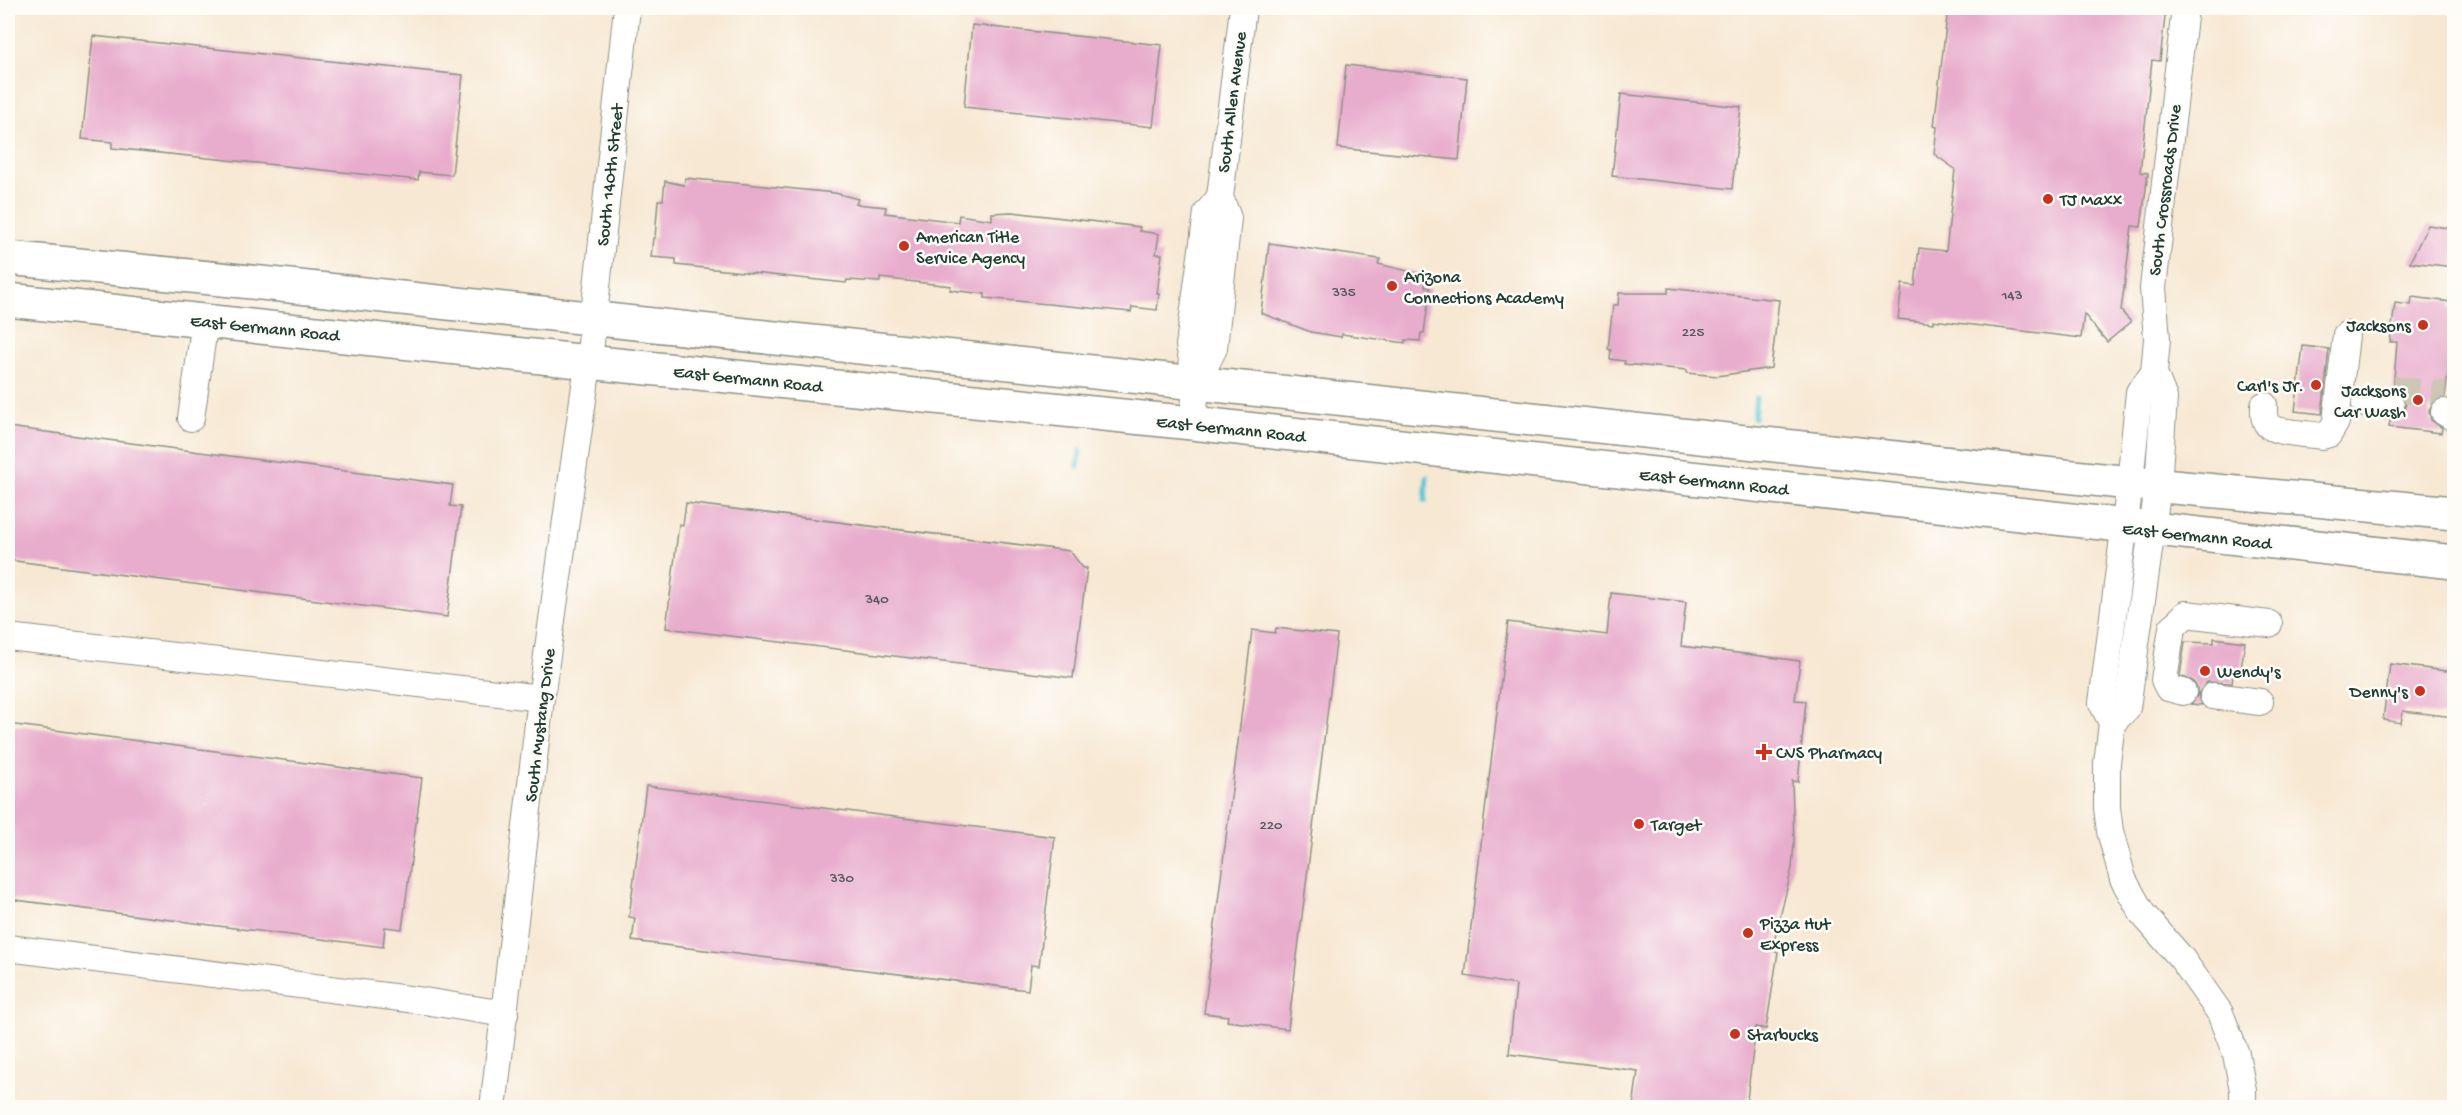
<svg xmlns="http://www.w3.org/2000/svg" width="2462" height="1115" viewBox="0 0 2462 1115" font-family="'Gochi Hand',sans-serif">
<rect width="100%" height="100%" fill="#fdfcf7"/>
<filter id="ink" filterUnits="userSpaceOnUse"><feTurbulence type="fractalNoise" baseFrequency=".0167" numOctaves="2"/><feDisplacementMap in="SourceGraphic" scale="12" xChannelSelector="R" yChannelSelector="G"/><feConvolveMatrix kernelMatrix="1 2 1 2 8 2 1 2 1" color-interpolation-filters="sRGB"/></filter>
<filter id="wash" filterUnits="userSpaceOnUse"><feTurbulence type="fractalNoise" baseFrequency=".008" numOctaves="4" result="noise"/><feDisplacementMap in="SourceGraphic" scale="24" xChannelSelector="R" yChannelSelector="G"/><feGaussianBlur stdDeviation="1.35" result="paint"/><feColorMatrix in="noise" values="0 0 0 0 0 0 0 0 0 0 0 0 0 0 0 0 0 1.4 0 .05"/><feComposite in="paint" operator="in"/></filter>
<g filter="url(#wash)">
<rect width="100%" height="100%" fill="#f7e8d3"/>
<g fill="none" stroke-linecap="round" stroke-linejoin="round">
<!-- stream -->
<g stroke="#5cc8d4" stroke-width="5">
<path d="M 1754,418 L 1756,398"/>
<path d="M 1078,466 L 1080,451"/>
<path d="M 1425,501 L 1427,477"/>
</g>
</g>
<g id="blocks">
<!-- building -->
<g fill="#e8accc">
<path d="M 1948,8 L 2166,8 L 2160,61 L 2152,60 L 2140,172 L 2148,173 L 2141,227 L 2132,226 L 2121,311 L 2131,322 L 2107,342 L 2084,314 L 2081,338 L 1933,320 L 1933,323 L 1898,319 L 1902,284 L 1915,286 L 1919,248 L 1946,251 L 1955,169 L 1934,154 L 1937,127 L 1934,126 Z"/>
<path d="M 972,25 L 1162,45 L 1153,127 L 964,107 Z"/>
<path d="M 93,36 L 463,75 L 452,175 L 419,172 L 418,180 L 112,148 L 112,142 L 82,139 Z"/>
<path d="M 1346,65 L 1467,78 L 1459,160 L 1338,148 Z"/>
<path d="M 1621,94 L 1741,107 L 1732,189 L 1612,176 Z"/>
<path d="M 685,178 L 835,193 L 858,199 L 856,204 L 886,207 L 885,213 L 958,222 L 959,215 L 992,220 L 992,213 L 1012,212 L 1140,227 L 1139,231 L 1159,234 L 1156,254 L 1162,254 L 1157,294 L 1159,294 L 1157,310 L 1132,307 L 1131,312 L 985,298 L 985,294 L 950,290 L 951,286 L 880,278 L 880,282 L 847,280 L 846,283 L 676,265 L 676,259 L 651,257 L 653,238 L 655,238 L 658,200 L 663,200 L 665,181 L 684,185 Z"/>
<path d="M 2428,225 L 2454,229 L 2454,267 L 2410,262 Z"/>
<path d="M 1269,243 L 1380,259 L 1378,264 L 1426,275 L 1425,287 L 1430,288 L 1424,333 L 1421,333 L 1420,341 L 1405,340 L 1405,343 L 1342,334 L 1341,337 L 1311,332 L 1261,313 Z"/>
<path d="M 1668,288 L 1779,300 L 1771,368 L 1717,376 L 1687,373 L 1687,370 L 1624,364 L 1625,361 L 1610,359 L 1611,350 L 1608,349 L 1613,305 L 1618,305 L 1619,293 L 1668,293 Z"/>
<path d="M 2412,297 L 2451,302 L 2450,309 L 2454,309 L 2454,348 L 2450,357 L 2445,397 L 2436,399 L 2429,411 L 2431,420 L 2442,428 L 2441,433 L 2389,427 L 2390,421 L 2397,420 L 2403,415 L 2406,407 L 2404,399 L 2393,391 L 2397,342 L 2390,342 L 2395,303 L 2411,305 Z"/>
<path d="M 2303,346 L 2329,349 L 2322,414 L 2295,411 Z"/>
<path d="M 8,427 L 453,485 L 450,506 L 461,507 L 447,617 L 8,560 Z"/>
<path d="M 686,503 L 1070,551 L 1083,568 L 1087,568 L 1073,678 L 666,628 L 679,524 L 683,525 Z"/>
<path d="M 1611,593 L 1686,602 L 1681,646 L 1800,661 L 1795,700 L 1806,701 L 1798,782 L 1792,781 L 1794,843 L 1792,868 L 1772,950 L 1778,952 L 1766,1029 L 1756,1027 L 1746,1107 L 1633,1107 L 1638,1071 L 1509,1054 L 1516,985 L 1465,976 L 1508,622 L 1607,635 Z"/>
<path d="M 1276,628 L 1337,635 L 1288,1029 L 1227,1021 L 1228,1016 L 1204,1013 L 1252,630 L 1275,633 Z"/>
<path d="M 2214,638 L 2245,642 L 2240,676 L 2233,675 L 2232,683 L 2207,682 L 2198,694 L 2202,705 L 2191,704 L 2197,696 L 2197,688 L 2193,681 L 2180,676 L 2185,642 L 2214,643 Z"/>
<path d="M 2390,664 L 2454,672 L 2454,717 L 2403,711 L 2401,723 L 2383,720 Z"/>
<path d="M 8,724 L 422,778 L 402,929 L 385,927 L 383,947 L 8,899 Z"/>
<path d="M 646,786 L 1055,837 L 1039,966 L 1031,965 L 1028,990 L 632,941 L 635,918 L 629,917 Z"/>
</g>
</g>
</g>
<g filter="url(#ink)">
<use href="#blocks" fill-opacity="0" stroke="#8b9284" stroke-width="1.5"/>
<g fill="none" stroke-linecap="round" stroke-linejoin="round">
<!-- minor-tunnel -->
<path stroke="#ccc6b3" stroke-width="26" stroke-dasharray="26 13" stroke-linecap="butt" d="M 2393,389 L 2445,395"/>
<!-- minor casing -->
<g stroke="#8b9284" stroke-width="28">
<g id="minor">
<path d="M 2154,373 L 2139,392 L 2130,483 L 2102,703 L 2112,723 L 2107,763 L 2107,808 L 2110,831 L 2123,879 L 2142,913 L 2182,959 L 2220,1013 L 2236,1054 L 2243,1090 L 2243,1108"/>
<path d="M 1197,383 L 1189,345 L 1207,213 L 1220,197"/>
<path d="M 2365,404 L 2391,406"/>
<path d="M 2264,405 C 2264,412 2263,419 2268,425 C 2275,433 2310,434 2322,436 L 2329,434 L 2336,422 L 2346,335"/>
<path d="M 2444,412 L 2454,418"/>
<path d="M 191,418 L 205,321"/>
<path d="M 1192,423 L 1197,383 L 1214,348 L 1228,218 L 1220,197 L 1243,8"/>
<path d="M 8,637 L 541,698"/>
<path d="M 2183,692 L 2168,688 L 2164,680 L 2172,628 L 2186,614 L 2269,624"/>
<path d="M 2213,696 L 2260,702"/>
<path d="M 2112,723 L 2127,708 L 2158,486 L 2164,398 L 2154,373 L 2157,339 L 2153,288 L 2185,8"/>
<path d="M 8,948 L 424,1001 L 505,1014"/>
<path d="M 493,1108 L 541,698 L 591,343 L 627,8"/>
</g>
</g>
<!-- major casing -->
<g stroke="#8b9284" stroke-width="36">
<g id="major">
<path d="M 8,258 L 271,284 L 2130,483 L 2454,513"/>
<path d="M 8,300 L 588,362 L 1192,423 L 2454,562"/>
</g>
</g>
<!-- minor -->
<use href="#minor" stroke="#fff" stroke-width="26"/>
<!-- major -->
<use href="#major" stroke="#fff" stroke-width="33"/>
</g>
</g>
<!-- markers -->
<g fill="#c8321e" stroke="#fdfcf7" stroke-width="2">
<circle cx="2048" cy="199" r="6"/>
<circle cx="904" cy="246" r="6"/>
<circle cx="1392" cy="286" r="6"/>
<circle cx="2423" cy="325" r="6"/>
<circle cx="2316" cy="385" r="6"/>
<circle cx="2418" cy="400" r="6"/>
<circle cx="2205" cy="671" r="6"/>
<circle cx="2420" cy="691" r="6"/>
<path d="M1761 743h6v6h6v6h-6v6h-6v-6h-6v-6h6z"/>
<circle cx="1639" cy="824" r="6"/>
<circle cx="1748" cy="933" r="6"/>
<circle cx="1735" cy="1034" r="6"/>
</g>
<g text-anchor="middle" stroke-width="5" stroke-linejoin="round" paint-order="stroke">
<!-- number labels -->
<g font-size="15" fill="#51595a">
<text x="1344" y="296">335</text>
<text x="2012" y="299">143</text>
<text x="1693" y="336">225</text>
<text x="877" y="603">340</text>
<text x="1271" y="829">220</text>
<text x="842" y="882">330</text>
</g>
<!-- street labels -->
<g font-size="18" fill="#1f3d34" stroke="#fdfcf7">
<text transform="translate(1231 102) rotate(-83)" y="6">South Allen Avenue</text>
<text transform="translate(609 175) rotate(-84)" y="6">South 140th Street</text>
<text transform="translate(2164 190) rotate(-83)" y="6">South Crossroads Drive</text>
<text transform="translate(265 327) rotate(6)" y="6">East Germann Road</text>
<text transform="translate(748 378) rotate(6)" y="6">East Germann Road</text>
<text transform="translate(1231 428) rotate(6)" y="6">East Germann Road</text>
<text transform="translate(1714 481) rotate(6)" y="6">East Germann Road</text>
<text transform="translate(2197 535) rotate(6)" y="6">East Germann Road</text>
<text transform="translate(539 725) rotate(-83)" y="6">South Mustang Drive</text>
</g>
<!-- poi labels -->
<g font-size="18" fill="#1f3d34" stroke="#fdfcf7" text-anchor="start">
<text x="2060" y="205">TJ Maxx</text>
<text x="916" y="242">American Title<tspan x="916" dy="21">Service Agency</tspan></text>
<text x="1404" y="282">Arizona<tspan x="1404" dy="21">Connections Academy</tspan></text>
<text x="2411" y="331" text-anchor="end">Jacksons</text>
<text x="2304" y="391" text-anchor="end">Carl's Jr.</text>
<text x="2406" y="396" text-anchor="end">Jacksons<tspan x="2406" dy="21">Car Wash</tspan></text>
<text x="2217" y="677">Wendy's</text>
<text x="2408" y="697" text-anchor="end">Denny's</text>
<text x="1776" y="758">CVS Pharmacy</text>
<text x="1651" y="830">Target</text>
<text x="1760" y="929">Pizza Hut<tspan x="1760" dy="21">Express</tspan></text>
<text x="1747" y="1040">Starbucks</text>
</g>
</g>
<!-- margin -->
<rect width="2462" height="1115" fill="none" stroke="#fdfcf7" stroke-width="30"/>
</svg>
